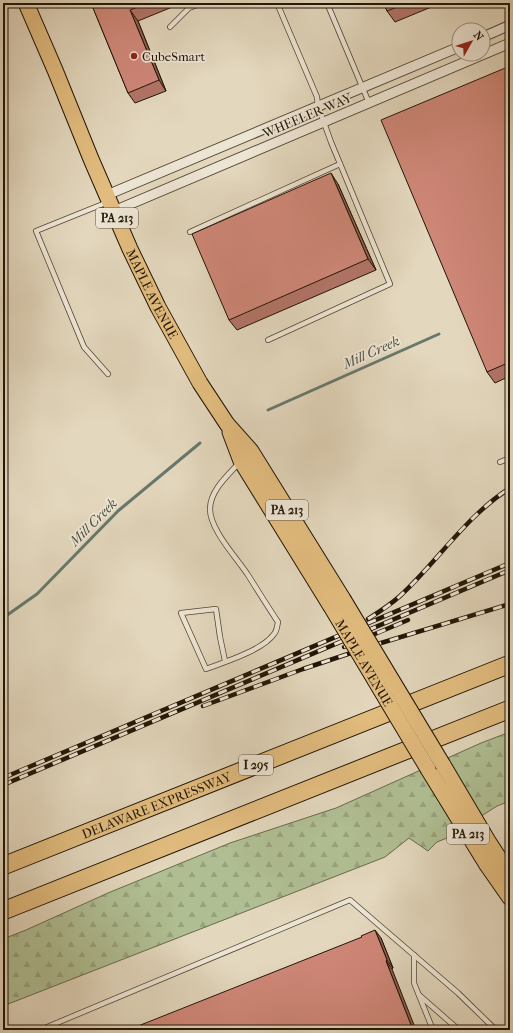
<svg xmlns="http://www.w3.org/2000/svg" width="513" height="1033" viewBox="0 0 513 1033" font-family="'IM FELL French Canon',serif">
<defs>
<pattern id="forest-firs" width="22" height="20" patternUnits="userSpaceOnUse"><rect width="22" height="20" fill="#b0bf93"/><path d="M5 1l3.5 6h-7zM16 11l3.5 6h-7z" fill="#97a37d"/></pattern>
</defs>
<rect width="100%" height="100%" fill="#e3d7bd"/>
<filter id="stains"><feTurbulence type="fractalNoise" baseFrequency=".005" numOctaves="4"/><feColorMatrix values="0 0 0 0 .2 0 0 0 0 .09 0 0 0 0 .02 0 0 0 .5 -.17"/></filter>
<radialGradient id="worn" r=".72"><stop offset=".6" stop-color="#630" stop-opacity="0"/><stop offset="1" stop-color="#630" stop-opacity=".3"/></radialGradient>
<!-- forest -->
<path fill="url(#forest-firs)" stroke="#686a4c" d="M 510,732 L 510,801 L 497,806 L 447,838 L 437,842 L 428,851 L 409,838 L 385,857 L 3,1006 L 3,939 L 26,930 L 108,893 L 230,843 L 336,808 L 481,743 Z"/>
<g fill="none" stroke-linecap="round" stroke-linejoin="round">
<!-- stream -->
<g stroke="#67786d" stroke-width="3">
<path d="M 268,410 L 439,334"/>
<path d="M 3,618 L 37,594 L 118,511 L 200,443"/>
</g>
<!-- lane casing -->
<g stroke="#524634" stroke-width="6">
<g id="lane">
<path d="M 327,3 L 369,103"/>
<path d="M 170,27 L 189,8 L 202,3"/>
<path d="M 108,202 L 36,231 L 84,347 L 108,374"/>
<path d="M 190,232 L 340,164"/>
<path d="M 268,340 L 390,284 L 331,142 L 318,106 L 317,97 L 277,3"/>
<path d="M 500,462 L 510,458"/>
<path d="M 225,661 L 220,637 L 216,609 L 181,613 L 206,669 C 225,662 263,650 274,634 C 277,631 277,626 278,622 C 268,607 258,591 248,575 C 237,558 210,530 210,509 C 210,491 227,476 239,463"/>
<path d="M 414,955 L 414,983 L 433,1030"/>
<path d="M 419,995 L 459,1030"/>
<path d="M 40,1030 L 350,900 L 458,993 L 496,1030"/>
</g>
</g>
<!-- street casing -->
<g stroke="#524634" stroke-width="11">
<g id="street">
<path d="M 483,37 L 510,25"/>
<path d="M 107,195 L 459,47"/>
<path d="M 114,211 L 510,43"/>
</g>
</g>
<!-- primary casing -->
<g stroke="#211506" stroke-width="17">
<g id="primary">
<path id="s1" d="M 26,3 L 55,70 L 91,159 L 130,249 L 158,307 L 200,383 L 227,424 L 251,451 L 343,599"/>
<path d="M 230,432 L 241,461 L 330,605"/>
<path d="M 443,765 L 488,841 L 510,875"/>
<path d="M 428,769 L 487,865 L 510,898"/>
</g>
</g>
<!-- highway casing -->
<g stroke="#211506" stroke-width="19">
<g id="highway">
<path id="s2" d="M 3,866 L 510,664"/>
<path d="M 3,911 L 510,709"/>
</g>
</g>
<!-- lane -->
<use href="#lane" stroke="#ede5d4" stroke-width="4.5"/>
<!-- street -->
<use href="#street" stroke="#ede5d4" stroke-width="9"/>
<!-- primary -->
<use href="#primary" stroke="#e2bc7e" stroke-width="15"/>
<!-- highway -->
<use href="#highway" stroke="#e2bc7e" stroke-width="17"/>
<!-- rail casing -->
<g stroke="#211506" stroke-width="4.5">
<g id="rail">
<path d="M 368,619 C 379,612 390,605 400,596 C 438,561 466,516 510,488"/>
<path d="M 344,647 L 408,620"/>
<path d="M 203,706 L 303,669 L 381,643 L 510,604"/>
<path d="M 3,778 L 510,563"/>
<path d="M 3,785 L 510,570"/>
</g>
</g>
<!-- rail -->
<use href="#rail" stroke="#ede5d4" stroke-width="3" stroke-dasharray="9" stroke-linecap="butt"/>
<!-- primary-bridge casing -->
<g stroke="#211506" stroke-width="17" stroke-linecap="butt">
<g id="primary-bridge">
<path d="M 343,599 L 443,765"/>
<path id="s3" d="M 330,605 L 428,769"/>
</g>
</g>
<!-- primary-bridge -->
<use href="#primary-bridge" stroke="#e2bc7e" stroke-width="15"/>
</g>
<!-- wall -->
<g fill="#b27467" stroke="#211506">
<path d="M 91,3 L 182,3 L 138,21 L 166,91 L 135,103 L 128,93 Z"/>
<path d="M 384,3 L 441,3 L 395,22 L 387,11 Z"/>
<path d="M 510,66 L 510,376 L 495,383 L 487,372 Z"/>
<path d="M 338,184 L 376,270 L 237,330 L 229,320 Z"/>
<path d="M 381,938 L 393,968 L 392,969 L 128,1030 Z"/>
</g>
<!-- shaded-wall -->
<g fill="#915e54" stroke="#211506">
<path d="M 130,10 L 138,21 L 166,91 L 159,80 Z"/>
<path d="M 331,173 L 338,184 L 376,270 L 368,259 Z"/>
<path d="M 375,930 L 381,938 L 393,968 L 387,960 Z"/>
<path d="M 386,961 L 392,969 L 416,1030 L 413,1030 Z"/>
</g>
<!-- building -->
<g fill="#cf8778" stroke="#211506">
<path d="M 91,3 L 148,3 L 130,10 L 159,80 L 128,93 Z"/>
<path d="M 384,3 L 407,3 L 387,11 Z"/>
<path d="M 510,66 L 510,362 L 487,372 L 381,120 Z"/>
<path d="M 331,173 L 368,259 L 229,320 L 192,234 Z"/>
<path d="M 375,930 L 387,960 L 386,961 L 413,1030 L 128,1030 L 362,937 L 361,936 Z"/>
</g>
<!-- markers -->
<circle fill="#8f2418" stroke="#ede5d4" stroke-width="1.5" cx="134" cy="56" r="4"/>
<g text-anchor="middle" stroke-width="3.5" stroke-linejoin="round" paint-order="stroke">
<!-- shield labels -->
<g fill="#ede5d4" stroke="#5e5344" stroke-width="1">
<rect x="96" y="208" width="42" height="20" rx="3"/>
<rect x="266" y="500" width="42" height="20" rx="3"/>
<rect x="239" y="755" width="34" height="20" rx="3"/>
<rect x="447" y="824" width="42" height="20" rx="3"/>
</g>
<g font-size="12" font-weight="bold" fill="#211506">
<text x="117" y="222">PA 213</text>
<text x="287" y="514">PA 213</text>
<text x="256" y="769">I 295</text>
<text x="468" y="838">PA 213</text>
</g>
<!-- poi labels -->
<g font-size="13" fill="#211506" stroke="#ede5d4" text-anchor="start">
<text x="142" y="61">CubeSmart</text>
</g>
<!-- street labels -->
<g font-size="13" fill="#211506" stroke="#ede5d4">
<text transform="translate(307 115) rotate(-23)" y="5">WHEELER WAY</text>
<text dy="5" stroke="none"><textPath href="#s1" startOffset="317">MAPLE AVENUE</textPath></text>
<text dy="5" stroke="none"><textPath href="#s3" startOffset="67">MAPLE AVENUE</textPath></text>
<text dy="5" stroke="none"><textPath href="#s2" startOffset="165">DELAWARE EXPRESSWAY</textPath></text>
</g>
<!-- water labels -->
<g font-size="14" font-style="italic" fill="#4a4f42" stroke="#ede5d4">
<text transform="translate(371 352) rotate(-24)" y="5">Mill Creek</text>
<text transform="translate(93 522) rotate(-45)" y="5">Mill Creek</text>
</g>
</g>
<!-- margin -->
<rect width="513" height="1033" fill="none" stroke="#e3d7bd" stroke-width="16"/>
<rect x="4" y="4" width="505" height="1025" fill="none" stroke="#211506" stroke-width="2"/>
<rect x="8" y="8" width="497" height="1017" fill="none" stroke="#211506"/>
<!-- north arrow -->
<g transform="translate(471 42) rotate(51)"><circle r="19" fill="#ede5d4" stroke="#9b9282"/>
<path d="M0-3L7 15L0 10L-7 15Z" fill="#8f2418"/>
<text y="-6" font-size="11" font-weight="bold" text-anchor="middle" fill="#211506">N</text>
</g>
<rect width="100%" height="100%" filter="url(#stains)"/>
<rect width="100%" height="100%" fill="url(#worn)"/>
</svg>
